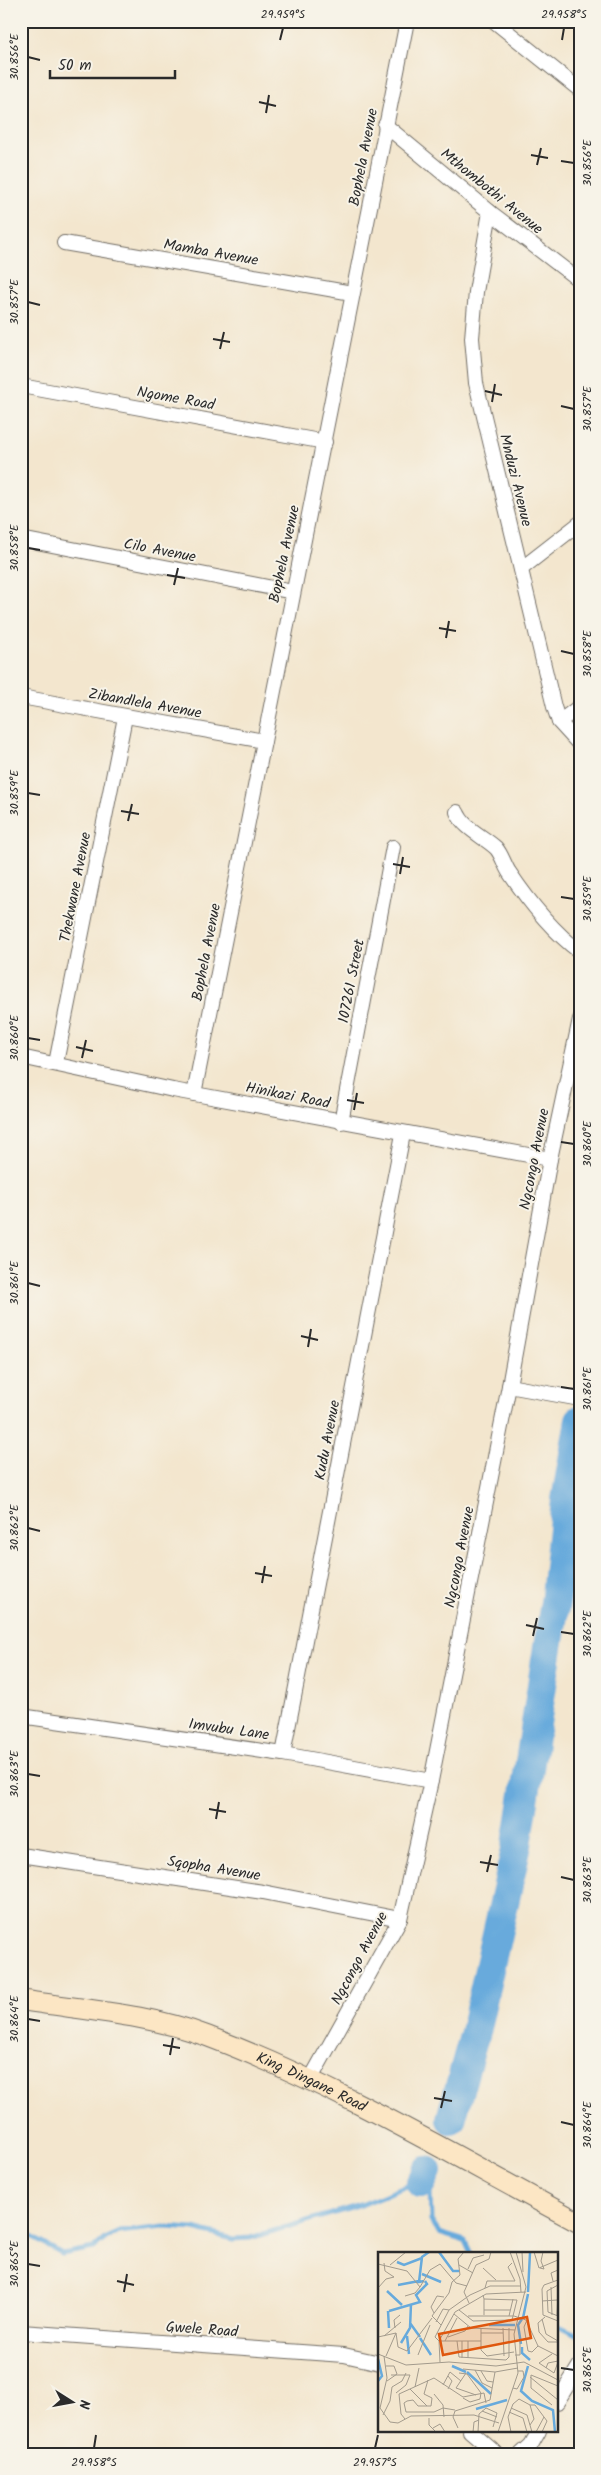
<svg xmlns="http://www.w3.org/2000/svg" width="601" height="2475" viewBox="0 0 601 2475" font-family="Kalam,sans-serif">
<rect width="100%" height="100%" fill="#f7f3e8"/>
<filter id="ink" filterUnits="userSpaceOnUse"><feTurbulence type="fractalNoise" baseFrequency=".02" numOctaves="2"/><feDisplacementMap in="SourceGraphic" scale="10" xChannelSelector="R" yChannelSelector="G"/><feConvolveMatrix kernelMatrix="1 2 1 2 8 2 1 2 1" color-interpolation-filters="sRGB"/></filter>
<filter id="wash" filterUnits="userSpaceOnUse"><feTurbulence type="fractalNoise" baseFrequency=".0096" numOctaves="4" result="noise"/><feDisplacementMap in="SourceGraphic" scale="20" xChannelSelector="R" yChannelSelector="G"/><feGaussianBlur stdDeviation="1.12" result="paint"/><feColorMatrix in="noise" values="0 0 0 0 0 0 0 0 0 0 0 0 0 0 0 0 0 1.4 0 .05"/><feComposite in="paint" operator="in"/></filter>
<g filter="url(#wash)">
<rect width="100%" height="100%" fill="#f3e6ce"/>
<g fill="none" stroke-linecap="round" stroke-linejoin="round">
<!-- stream -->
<g stroke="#67aadc" stroke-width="5">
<path d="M 21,2231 L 62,2254 L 94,2248 L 106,2238 L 119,2232 L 164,2227 L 194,2229 L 233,2239 L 250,2238 L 361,2205 L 409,2185 L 421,2183 L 430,2189 L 431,2221 L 439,2233 L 465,2241 L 471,2254"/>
<path d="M 557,2325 L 580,2336"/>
</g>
<!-- river -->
<g stroke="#67aadc" stroke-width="30">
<path d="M 451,2119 L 475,2032 L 517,1845 L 556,1596 L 566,1500 L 580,1420"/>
<path d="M 421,2183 L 427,2171"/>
</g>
</g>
</g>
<g filter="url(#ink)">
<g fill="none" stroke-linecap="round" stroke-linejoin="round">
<!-- street casing -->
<g stroke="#716c64" stroke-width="16">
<g id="street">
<path d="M 494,21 L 580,90"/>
<path d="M 385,125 L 490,212 L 580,281"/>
<path d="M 490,212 L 476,292 L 472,338 L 476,383 L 554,707 L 559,722 L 580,745"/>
<path d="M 64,243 L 352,293"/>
<path d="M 21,386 L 325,442"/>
<path d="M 21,539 L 293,592"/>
<path d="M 521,569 L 580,523"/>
<path d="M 21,697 L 264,741"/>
<path d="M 559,722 L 580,706"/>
<path d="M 457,812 C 464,829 483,836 496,848 C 502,855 504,864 509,872 C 529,902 551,930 580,952"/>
<path d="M 21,1057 L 173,1090 L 550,1159"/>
<path d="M 56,1063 L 125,717"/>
<path d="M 194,1094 L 407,21"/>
<path d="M 341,1122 L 393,847"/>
<path d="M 509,1386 L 580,1399"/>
<path d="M 21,1716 L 283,1754 L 431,1781"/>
<path d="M 283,1754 L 403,1134"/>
<path d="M 21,1855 L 263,1892 L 400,1919"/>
<path d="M 310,2080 L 400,1919 L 431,1781 L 509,1386 L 550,1159 L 580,1019"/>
<path d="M 21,2332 L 344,2355 L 380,2363"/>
<path d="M 557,2402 L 580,2365"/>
<path d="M 470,2431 L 497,2454"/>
<path d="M 521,2454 L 531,2445 L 539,2431"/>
</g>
</g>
<!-- secondary casing -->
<g stroke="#716c64" stroke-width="22">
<g id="secondary">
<path id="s1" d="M 21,2000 C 83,2010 148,2014 207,2036 C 337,2085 458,2158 580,2223"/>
</g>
</g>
<!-- street -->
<use href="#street" stroke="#fff" stroke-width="14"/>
<!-- secondary -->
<use href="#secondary" stroke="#fce6c4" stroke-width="20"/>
</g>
</g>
<!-- ticks -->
<path fill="none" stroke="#2b2b2b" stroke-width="2" d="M 280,40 L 283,28M 562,40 L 564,28M 28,57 L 40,60M 259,102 L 276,106M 266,113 L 269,95M 531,155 L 548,158M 561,161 L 574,163M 537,165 L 541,148M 28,302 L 40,305M 213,339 L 230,342M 220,349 L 224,332M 485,391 L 502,395M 492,402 L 495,384M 561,406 L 574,409M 28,548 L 40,550M 167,575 L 185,578M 174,585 L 178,568M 439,628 L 456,631M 446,638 L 449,621M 561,651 L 574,654M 28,793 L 40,795M 121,811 L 139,814M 128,821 L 132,804M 393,864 L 410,867M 400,874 L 403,857M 561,897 L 574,899M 28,1038 L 40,1040M 76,1047 L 93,1051M 82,1058 L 86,1040M 347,1100 L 364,1103M 354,1110 L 357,1093M 561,1142 L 574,1144M 28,1283 L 40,1286M 301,1336 L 318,1340M 308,1347 L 311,1329M 561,1387 L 574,1389M 28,1528 L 40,1531M 255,1573 L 272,1576M 262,1583 L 265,1566M 526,1625 L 544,1629M 561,1632 L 574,1634M 533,1636 L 537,1618M 28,1774 L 40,1776M 209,1809 L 226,1812M 216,1819 L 219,1802M 480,1862 L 498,1865M 487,1872 L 491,1855M 561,1877 L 574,1880M 28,2019 L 40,2021M 163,2045 L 180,2048M 170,2055 L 173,2038M 434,2098 L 452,2101M 441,2108 L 445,2091M 561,2122 L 574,2125M 28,2264 L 40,2266M 117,2281 L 134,2285M 124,2292 L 127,2274M 561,2368 L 574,2370M 94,2448 L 96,2435M 375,2448 L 378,2435"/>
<g text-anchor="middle" stroke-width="4" stroke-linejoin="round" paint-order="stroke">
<!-- street labels -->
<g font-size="15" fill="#2b2b2b" stroke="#f7f3e8">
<text transform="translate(363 157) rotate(-79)" y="5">Bophela Avenue</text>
<text transform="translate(492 191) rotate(39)" y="5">Mthombothi Avenue</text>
<text transform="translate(211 252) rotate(10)" y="5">Mamba Avenue</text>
<text transform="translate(176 398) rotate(10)" y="5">Ngome Road</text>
<text transform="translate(516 480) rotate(76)" y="5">Mnduzi Avenue</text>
<text transform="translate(160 550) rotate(11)" y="5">Cilo Avenue</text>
<text transform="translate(284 554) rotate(-78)" y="5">Bophela Avenue</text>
<text transform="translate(145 703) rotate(10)" y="5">Zibandlela Avenue</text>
<text transform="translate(75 887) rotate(-79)" y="5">Thekwane Avenue</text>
<text transform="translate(206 952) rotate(-79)" y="5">Bophela Avenue</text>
<text transform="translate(351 981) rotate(-79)" y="5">107261 Street</text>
<text transform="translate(288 1095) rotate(11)" y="5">Hinikazi Road</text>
<text transform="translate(534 1159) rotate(-79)" y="5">Ngcongo Avenue</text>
<text transform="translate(327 1440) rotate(-79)" y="5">Kudu Avenue</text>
<text transform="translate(459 1557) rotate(-79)" y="5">Ngcongo Avenue</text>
<text transform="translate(229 1729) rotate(8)" y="5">Imvubu Lane</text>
<text transform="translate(214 1868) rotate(9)" y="5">Sqopha Avenue</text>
<text transform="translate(359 1958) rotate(-62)" y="5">Ngcongo Avenue</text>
<text dy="5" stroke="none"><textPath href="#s1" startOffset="304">King Dingane Road</textPath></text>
<text transform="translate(202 2329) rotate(4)" y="5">Gwele Road</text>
</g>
</g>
<!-- overview -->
<g transform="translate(378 2252)">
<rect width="180" height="180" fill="#f3e6ce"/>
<path fill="none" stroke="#67aadc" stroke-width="2.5" d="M 61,0 L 75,19 L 81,19M 19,10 L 26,13 L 44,6M 44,22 L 63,30M 46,29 L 41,30 L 44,5 L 51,0M 20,33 L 41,29M 9,39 L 24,53M 150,40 L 152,1M 10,59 L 11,76M 11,59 L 42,50 L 38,43 L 49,32 L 47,29M 145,66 L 150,42M 32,71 L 42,85M 111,73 L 137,73M 29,84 L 31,102M 42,86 L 53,103M 23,91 L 32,76 L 33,52M 143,92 L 140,73 L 144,67M 144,95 L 144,101 L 152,108M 0,107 L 4,124 L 0,129M 74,114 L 88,120M 150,114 L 143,139 L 154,149 L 175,158 L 177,180M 89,120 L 113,142M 98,157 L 129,148"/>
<path fill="none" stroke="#a39b8d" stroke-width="1" d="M 132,0 L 142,27 L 143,40M 144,0 L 145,20M 156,0 L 161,16 L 180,8M 134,11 L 130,15 L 137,29M 0,12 L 29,19 L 42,35 L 52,18 L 62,12 L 78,31 L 89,34M 12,13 L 28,0M 81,13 L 95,21M 105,16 L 118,28M 162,16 L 166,17 L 163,9 L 165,0M 90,17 L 95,6 L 106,3M 180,28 L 166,33 L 164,37 L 165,63 L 180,69M 175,29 L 173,21 L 180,18M 180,33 L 169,39 L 170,60 L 180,64M 173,35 L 174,63M 0,36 L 8,27 L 16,25 L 7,19 L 6,11M 107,36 L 109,29 L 137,29M 27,44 L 37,41 L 42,35M 106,47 L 106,63M 164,49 L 179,48M 91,51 L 86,40 L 98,13 L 111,7 L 113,0M 81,58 L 95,69 L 134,68 L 139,48 L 106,47 L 105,43M 106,58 L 132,58M 56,61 L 53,55 L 59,44 L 66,45M 76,62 L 93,76 L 137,78M 90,64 L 136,64 L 148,68 L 160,94 L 180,104M 131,64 L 135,47M 179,64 L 180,39M 167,65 L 160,71 L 161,80 L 170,90 L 180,90M 164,67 L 168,82 L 180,89M 149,68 L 146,75 L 150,99 L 154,100 L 160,94M 58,70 L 65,57 L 71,58M 63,73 L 54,64 L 71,41 L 74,30 L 82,23 L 80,7 L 86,0M 17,76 L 16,68 L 22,63M 103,76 L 103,98 L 109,104 L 136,100M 125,76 L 126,104M 103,81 L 125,81M 6,84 L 23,70M 0,85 L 18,81M 70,85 L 87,79 L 90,74M 67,89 L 79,66M 79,89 L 81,105 L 128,108 L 131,105 L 131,76M 103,89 L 61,89 L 57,85 L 71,58 L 92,43 L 112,34 L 143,34M 0,102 L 28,113 L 71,110 L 118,114 L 146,110 L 180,128M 174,102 L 161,111 L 176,121 L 180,110M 40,103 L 52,73M 137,103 L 142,103 L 142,88M 6,104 L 9,126 L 2,156 L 12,170 L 20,171 L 33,164 L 96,163 L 121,171M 8,104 L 18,81 L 20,95 L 29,99 L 54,66M 84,106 L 84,89M 90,106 L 90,89M 62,110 L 61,89 L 77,60 L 108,42 L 148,40M 8,114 L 16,114 L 19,122 L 9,129M 168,116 L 170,111 L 180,109M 85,117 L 117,120 L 140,116M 97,118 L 104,131 L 114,136M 103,119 L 109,129 L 115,130M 81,121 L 89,122 L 103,141 L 102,147 L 92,150 L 85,146M 88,121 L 78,136 L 98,143M 13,123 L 32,123 L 28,133 L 18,141M 70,124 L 74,129 L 70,137M 152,125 L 180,148M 65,133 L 72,120 L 83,129M 37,135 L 41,116M 135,136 L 139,137 L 146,125 L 145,119 L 140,119M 32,137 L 49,154M 56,142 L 65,153 L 66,165M 152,153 L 157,153 L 169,169 L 164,180M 174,153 L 153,136 L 153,123 L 180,134M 133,156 L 149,163 L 154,180M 104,159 L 119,165M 28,160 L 26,151 L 29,149 L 35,148 L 40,154 L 53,154 L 54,146 L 46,142 L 50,128M 28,160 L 56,160 L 65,156 L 77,158M 131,160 L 145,166 L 149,180M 5,163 L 12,149 L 14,135 L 24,129 L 28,121M 51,166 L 51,173 L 58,180M 27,167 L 23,162 L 21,142 L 56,126 L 85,145 L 106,141 L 108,151M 55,176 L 62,172 L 67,180M 80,176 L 75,165 L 77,159 L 112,148 L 117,120M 95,180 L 96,170 L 101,168M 100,180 L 101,162 L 108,156 L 119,161 L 115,175M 120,180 L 140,121 L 136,82 L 148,35 L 138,0M 133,180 L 130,165 L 135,152 L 141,147 L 152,153 L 156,167 L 152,173M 158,180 L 166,165"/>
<path fill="#df570e" fill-opacity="0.15" stroke="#df570e" stroke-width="2.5" d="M 149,65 L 153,86 L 65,103 L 61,82 Z"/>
<rect width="180" height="180" fill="none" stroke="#2b2b2b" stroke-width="2.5"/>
</g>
<!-- margin -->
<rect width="601" height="2475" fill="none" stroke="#f7f3e8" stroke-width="55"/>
<!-- north arrow -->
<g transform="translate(72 2402) rotate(101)" stroke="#f7f3e8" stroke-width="4" paint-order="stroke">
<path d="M0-4L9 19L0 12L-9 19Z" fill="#2b2b2b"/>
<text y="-8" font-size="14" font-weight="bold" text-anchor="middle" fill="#2b2b2b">N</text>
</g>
<!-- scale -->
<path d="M50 70v8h125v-8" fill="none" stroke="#2b2b2b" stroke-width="2.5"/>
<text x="58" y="70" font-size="15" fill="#2b2b2b" stroke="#f7f3e8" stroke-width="4" paint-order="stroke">50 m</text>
<rect x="28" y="28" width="546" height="2420" fill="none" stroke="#2b2b2b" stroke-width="2"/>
<g font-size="12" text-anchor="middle" fill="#2b2b2b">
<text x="283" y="18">29.959°S</text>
<text x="564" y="18">29.958°S</text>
<text transform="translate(14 57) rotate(-90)" y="4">30.856°E</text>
<text transform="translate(587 163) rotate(-90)" y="4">30.856°E</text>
<text transform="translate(14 302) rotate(-90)" y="4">30.857°E</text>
<text transform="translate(587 409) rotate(-90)" y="4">30.857°E</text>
<text transform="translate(14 548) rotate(-90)" y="4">30.858°E</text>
<text transform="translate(587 654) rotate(-90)" y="4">30.858°E</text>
<text transform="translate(14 793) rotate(-90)" y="4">30.859°E</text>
<text transform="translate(587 899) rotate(-90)" y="4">30.859°E</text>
<text transform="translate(14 1038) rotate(-90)" y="4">30.860°E</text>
<text transform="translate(587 1144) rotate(-90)" y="4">30.860°E</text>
<text transform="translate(14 1283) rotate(-90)" y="4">30.861°E</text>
<text transform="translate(587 1389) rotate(-90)" y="4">30.861°E</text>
<text transform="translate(14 1528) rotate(-90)" y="4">30.862°E</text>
<text transform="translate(587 1634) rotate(-90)" y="4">30.862°E</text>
<text transform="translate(14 1774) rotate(-90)" y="4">30.863°E</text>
<text transform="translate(587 1880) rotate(-90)" y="4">30.863°E</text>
<text transform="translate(14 2019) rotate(-90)" y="4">30.864°E</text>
<text transform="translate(587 2125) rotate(-90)" y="4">30.864°E</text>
<text transform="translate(14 2264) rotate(-90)" y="4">30.865°E</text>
<text transform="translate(587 2370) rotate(-90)" y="4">30.865°E</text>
<text x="94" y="2466">29.958°S</text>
<text x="375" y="2466">29.957°S</text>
</g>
</svg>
